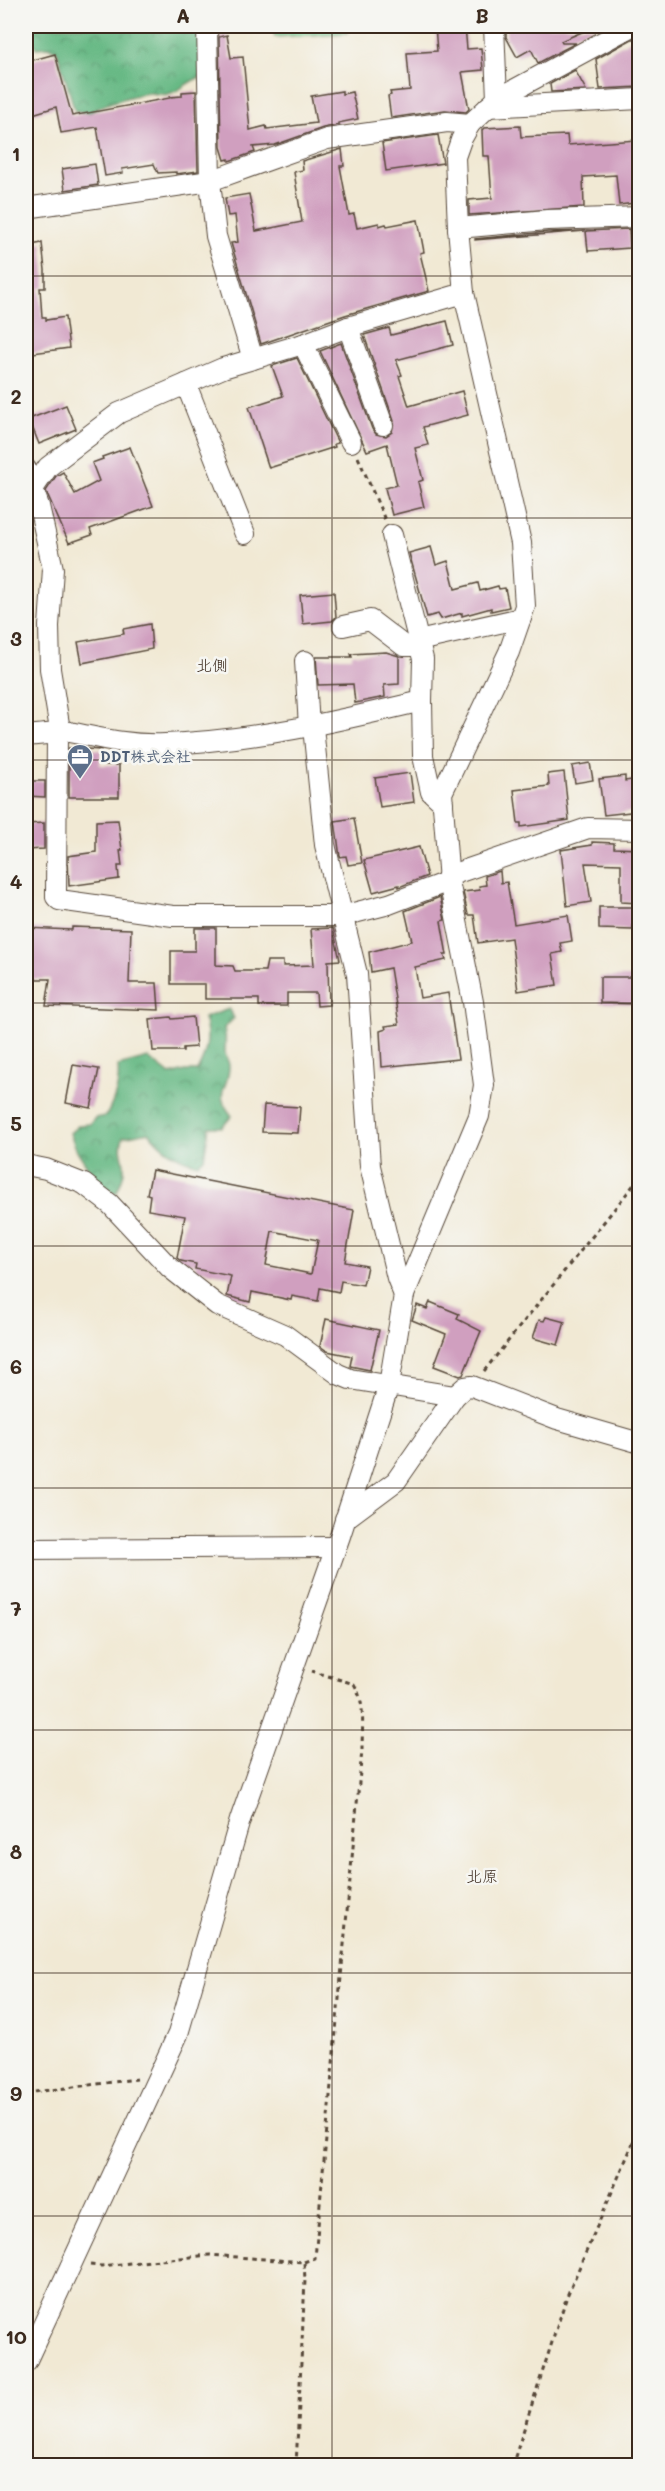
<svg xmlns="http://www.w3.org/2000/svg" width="665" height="2491" viewBox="0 0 665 2491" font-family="Mali,'Klee One',sans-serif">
<defs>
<pattern id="forest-crowns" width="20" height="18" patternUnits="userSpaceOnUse" patternTransform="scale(1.5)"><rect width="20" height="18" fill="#67b985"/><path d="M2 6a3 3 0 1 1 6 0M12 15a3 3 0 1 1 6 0" fill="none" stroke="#56976c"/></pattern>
<pattern id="park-tufts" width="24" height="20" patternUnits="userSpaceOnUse" patternTransform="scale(1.5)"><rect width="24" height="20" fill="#7fd99e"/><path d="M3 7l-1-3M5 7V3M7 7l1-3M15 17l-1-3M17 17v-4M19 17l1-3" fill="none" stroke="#6fba88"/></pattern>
</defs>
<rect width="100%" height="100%" fill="#f6f6f2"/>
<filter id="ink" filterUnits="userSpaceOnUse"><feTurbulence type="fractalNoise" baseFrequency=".0167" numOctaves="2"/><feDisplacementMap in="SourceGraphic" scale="12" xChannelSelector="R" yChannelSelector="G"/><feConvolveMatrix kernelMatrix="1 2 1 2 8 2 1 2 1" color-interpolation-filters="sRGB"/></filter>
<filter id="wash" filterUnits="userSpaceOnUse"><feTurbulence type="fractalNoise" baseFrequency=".008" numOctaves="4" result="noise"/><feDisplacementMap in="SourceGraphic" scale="24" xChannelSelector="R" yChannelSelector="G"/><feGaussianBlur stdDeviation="1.35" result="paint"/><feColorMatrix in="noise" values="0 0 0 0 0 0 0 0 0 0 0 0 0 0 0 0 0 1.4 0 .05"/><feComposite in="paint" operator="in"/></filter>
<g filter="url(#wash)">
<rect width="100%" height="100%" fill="#f1e9d4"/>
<!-- forest -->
<g fill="url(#forest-crowns)" stroke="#517252" stroke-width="1.5">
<path d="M 32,26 L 181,26 L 186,33 L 203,32 L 202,77 C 188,80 182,91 168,94 C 162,96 155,93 149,93 C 132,95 103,104 89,113 L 75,111 L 57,51 L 49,47 L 36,48 L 29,31 Z"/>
<path d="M 229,1009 L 234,1018 L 224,1028 C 227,1040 225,1042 225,1052 C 225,1057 229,1061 229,1066 C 229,1091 212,1091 232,1116 L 222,1127 L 209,1127 L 204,1158 L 198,1164 C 179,1159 161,1149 149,1132 L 123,1137 C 118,1154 125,1155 124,1170 C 124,1178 119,1186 116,1194 L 99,1185 L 76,1149 L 70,1133 L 79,1125 L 90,1124 L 95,1118 L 106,1116 C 115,1100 120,1084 118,1066 L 148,1058 L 170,1075 L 185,1071 L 197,1071 C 207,1052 210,1038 204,1018 Z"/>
</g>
<!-- park -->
<path fill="url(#park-tufts)" stroke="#5d825e" stroke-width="1.5" d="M 273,26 L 346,26 L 347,33 L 275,37 Z"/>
<g id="blocks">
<!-- building -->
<g fill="#d09fbf" fill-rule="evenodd">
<path d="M 435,26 L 465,26 L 467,49 L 481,48 L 483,70 L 462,72 L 469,109 L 466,112 L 445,110 L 391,118 L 388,96 L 391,95 L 390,92 L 410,90 L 407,53 L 437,51 Z"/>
<path d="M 512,26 L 596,26 L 561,41 L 562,43 L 576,43 L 538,63 L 531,49 L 517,57 L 506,37 L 506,29 Z"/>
<path d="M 227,35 L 231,58 L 243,57 L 250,130 L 266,126 L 267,129 L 316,123 L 311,96 L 342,91 L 342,94 L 352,92 L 358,119 L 338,123 L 338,125 L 323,128 L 275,145 L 253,147 L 255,152 L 229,161 L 229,159 L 225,160 L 221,147 L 219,37 Z"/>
<path d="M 632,39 L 639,39 L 639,87 L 600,89 L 596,59 Z"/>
<path d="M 55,54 L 72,116 L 170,98 L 170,97 L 182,96 L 182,92 L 196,91 L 198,171 L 176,174 L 176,172 L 158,173 L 154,164 L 122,169 L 123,173 L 105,176 L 97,127 L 61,133 L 56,107 L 26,116 L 26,62 Z"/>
<path d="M 575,70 L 586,90 L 551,92 L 550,84 Z"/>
<path d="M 520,126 L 521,137 L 567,135 L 568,145 L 637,140 L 639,197 L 635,197 L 635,203 L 619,205 L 616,175 L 583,177 L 584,207 L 469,215 L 469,200 L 492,198 L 489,156 L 483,156 L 482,130 L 484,128 Z"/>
<path d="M 438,135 L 443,163 L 386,171 L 382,143 Z"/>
<path d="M 342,149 L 344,166 L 340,166 L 349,215 L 354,214 L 357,228 L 379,223 L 379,226 L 386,224 L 387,226 L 418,220 L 424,252 L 420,253 L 429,291 L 345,315 L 261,344 L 231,243 L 238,242 L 235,215 L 228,216 L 225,198 L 249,194 L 256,231 L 302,222 L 294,172 L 303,170 L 302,161 Z"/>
<path d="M 95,164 L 98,185 L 65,190 L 62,169 Z"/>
<path d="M 629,229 L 630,248 L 588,251 L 586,231 Z"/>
<path d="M 585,231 L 475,240 L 475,239 L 548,232 Z"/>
<path d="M 42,243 L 45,270 L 45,288 L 40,288 L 42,317 L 46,317 L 46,320 L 65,317 L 69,348 L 26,354 L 26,246 Z"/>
<path d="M 447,321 L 453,345 L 396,360 L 402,375 L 399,376 L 409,406 L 462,391 L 468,415 L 423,427 L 428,445 L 415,448 L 423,480 L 418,482 L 424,507 L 392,515 L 385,488 L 397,485 L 387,444 L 367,451 L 320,351 L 341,343 L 372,429 L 376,434 L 386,436 L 392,432 L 394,421 L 364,335 L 389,328 L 391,335 Z"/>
<path d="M 297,358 L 338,443 L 334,444 L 335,447 L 269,468 L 249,407 L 283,396 L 272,366 Z"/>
<path d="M 66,405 L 76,429 L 39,444 L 29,419 Z"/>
<path d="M 130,447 L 153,506 L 90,529 L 92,535 L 69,543 L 46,491 L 56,476 L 63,472 L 75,494 L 99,481 L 92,463 L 103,459 L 102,457 Z"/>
<path d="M 431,547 L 436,565 L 448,561 L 455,589 L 478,583 L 480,591 L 498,586 L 499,589 L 505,588 L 509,607 L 491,611 L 491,608 L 462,616 L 462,613 L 441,619 L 438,614 L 427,617 L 409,553 Z"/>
<path d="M 334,592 L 336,617 L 332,621 L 303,624 L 300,595 Z"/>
<path d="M 150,624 L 152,649 L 82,663 L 78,642 L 124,634 L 123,629 Z"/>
<path d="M 386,652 L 399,656 L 399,684 L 384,685 L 385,697 L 355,703 L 353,684 L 318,685 L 316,657 L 352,657 L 351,654 Z"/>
<path d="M 69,748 L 101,750 L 100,765 L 119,765 L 119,797 L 69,797 Z"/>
<path d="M 590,763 L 593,780 L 575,783 L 572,766 Z"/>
<path d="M 564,772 L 569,820 L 521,827 L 521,823 L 518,823 L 514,790 L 549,786 L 548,774 Z"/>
<path d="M 410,773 L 414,802 L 380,807 L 375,778 Z"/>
<path d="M 625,776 L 625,781 L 639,779 L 639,811 L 604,815 L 599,779 Z"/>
<path d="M 28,781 L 45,781 L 45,797 L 27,796 Z"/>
<path d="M 354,818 L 362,863 L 348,865 L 346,856 L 340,857 L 335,821 Z"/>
<path d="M 118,820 L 122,850 L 120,850 L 122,866 L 118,866 L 119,879 L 69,886 L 68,856 L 96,852 L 96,821 Z"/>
<path d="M 44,823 L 44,849 L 26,850 L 26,824 Z"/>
<path d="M 592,842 L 614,843 L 614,848 L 639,849 L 639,903 L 621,902 L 621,864 L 585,863 L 591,902 L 567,906 L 561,850 L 592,845 Z"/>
<path d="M 419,847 L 427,876 L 399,887 L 399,885 L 373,892 L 364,860 Z"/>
<path d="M 500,871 L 501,883 L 507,882 L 514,924 L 568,915 L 572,941 L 560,943 L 562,952 L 552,954 L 557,985 L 518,991 L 511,938 L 478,943 L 474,915 L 468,915 L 463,892 L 480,890 L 479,886 L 486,885 L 485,876 Z"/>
<path d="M 440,897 L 445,920 L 441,921 L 447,955 L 444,955 L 446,960 L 415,967 L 420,998 L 448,993 L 458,1059 L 382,1067 L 380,1031 L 386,1029 L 385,1026 L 399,1024 L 390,968 L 371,972 L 369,952 L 412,941 L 405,911 Z"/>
<path d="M 599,907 L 634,907 L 633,930 L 599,929 Z"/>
<path d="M 72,927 L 131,929 L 129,983 L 157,983 L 159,1010 L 46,1006 L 50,979 L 26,979 L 26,928 L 72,930 Z"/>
<path d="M 195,928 L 216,928 L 216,965 L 233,966 L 235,971 L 265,971 L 267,961 L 283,961 L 283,966 L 314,965 L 311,929 L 333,928 L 340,960 L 328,961 L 329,1005 L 317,1006 L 316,993 L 287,993 L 287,1006 L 259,1006 L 259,999 L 205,999 L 205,984 L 171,984 L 171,951 L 195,951 Z"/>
<path d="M 600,977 L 637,977 L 636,1004 L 600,1003 Z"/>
<path d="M 171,1017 L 172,1019 L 193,1017 L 196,1047 L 183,1048 L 183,1051 L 153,1051 L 150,1019 Z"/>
<path d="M 73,1065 L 99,1069 L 91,1108 L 66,1103 Z"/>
<path d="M 264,1105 L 300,1107 L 298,1133 L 262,1132 Z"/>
<path d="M 152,1170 L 354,1210 L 345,1262 L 367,1266 L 363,1285 L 341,1281 L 339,1292 L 320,1288 L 318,1301 L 292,1296 L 291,1300 L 252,1292 L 250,1302 L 227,1296 L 231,1276 L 195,1269 L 196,1264 L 181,1261 L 177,1258 L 185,1216 L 148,1210 L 150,1195 L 147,1194 ZM 272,1231 L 318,1240 L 311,1274 L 266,1265 Z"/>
<path d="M 430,1302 L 459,1314 L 457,1319 L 481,1331 L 463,1375 L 460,1376 L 434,1366 L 446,1334 L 412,1320 L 417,1305 L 427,1309 Z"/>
<path d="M 546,1317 L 565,1322 L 558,1345 L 533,1338 L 539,1320 L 544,1321 Z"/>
<path d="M 326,1319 L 379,1330 L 370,1370 L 350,1366 L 352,1356 L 327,1351 L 320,1346 Z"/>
</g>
</g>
</g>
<g filter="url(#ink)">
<use href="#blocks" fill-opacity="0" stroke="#564739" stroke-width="1.5"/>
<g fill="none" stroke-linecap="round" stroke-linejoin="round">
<!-- minor casing -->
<g stroke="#564739" stroke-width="22">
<g id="minor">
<path d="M 207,26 L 210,181 L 216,236 L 253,359"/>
<path d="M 494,26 L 497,99"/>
<path d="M 488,107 L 640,99"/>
<path d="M 26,208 L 210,181 L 327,139 L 447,122 L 470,124"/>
<path d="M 458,228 L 547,220 L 640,217"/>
<path d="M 348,327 L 383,425"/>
<path d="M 303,344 L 351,442"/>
<path d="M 186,384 L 245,534"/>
<path d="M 26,469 L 39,506 L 53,569 L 49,626 L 50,669 L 60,730"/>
<path d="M 26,499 L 48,467 L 119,413 L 223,368 L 303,344 L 348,327 L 464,293"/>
<path d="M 343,626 L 370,620 L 404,646 L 419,646"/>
<path d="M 418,641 L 521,618"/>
<path d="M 305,661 L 309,727"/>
<path d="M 422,701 L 423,756 L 431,792 L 443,803"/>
<path d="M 313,727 L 325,845 L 357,974 L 370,1166 L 397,1278 L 404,1295"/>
<path d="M 57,733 L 56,897 L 59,900 L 173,916 L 342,916 L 389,904 L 449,881"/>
<path d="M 26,736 L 57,733 L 60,730 C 95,737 129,746 165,744 C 252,741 338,721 422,701 L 423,659 L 392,535"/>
<path d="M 448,876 L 588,828 L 640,829"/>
<path d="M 26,1165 L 46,1169 L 84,1184 L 110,1204 L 170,1268 L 217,1305 L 285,1335 L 338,1374 L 350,1379 L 455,1396"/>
<path d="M 345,1519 L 396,1481 L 455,1396 L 465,1387 L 472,1386 L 557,1419 L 640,1443"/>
<path d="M 26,1549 L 336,1547"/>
<path d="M 26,2362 L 178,2034 L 240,1820 L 340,1536 L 389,1385 L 404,1295 L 479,1116 L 484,1085 L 473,1002 L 449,881 L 442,793 L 509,652 L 525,606 L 521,543 L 464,293 L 458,228 L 455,157 L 461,140 L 470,124 L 497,99 L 632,26"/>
</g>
</g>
<!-- path -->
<g stroke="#564739" stroke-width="3" stroke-dasharray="4.5 4.5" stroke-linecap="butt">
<path d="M 358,457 L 385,520"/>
<path d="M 484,1371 L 640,1177"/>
<path d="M 26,2093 L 137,2079"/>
<path d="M 304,2262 L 315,2258 L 362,1750 C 362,1728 366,1703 354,1684 L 312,1671"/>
<path d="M 90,2265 L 101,2266 L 210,2255 L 304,2262 L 305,2280 L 296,2466"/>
<path d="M 512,2466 L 567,2296 L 640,2127"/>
</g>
<!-- minor -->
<use href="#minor" stroke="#fff" stroke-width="20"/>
</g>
</g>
<!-- grid -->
<path fill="none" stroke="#3b2a1e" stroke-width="1.5" stroke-opacity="0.55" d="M 332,26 L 332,2466M 26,276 L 640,276M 26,518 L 640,518M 26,760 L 640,760M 26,1003 L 640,1003M 26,1246 L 640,1246M 26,1488 L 640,1488M 26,1730 L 640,1730M 26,1973 L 640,1973M 26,2216 L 640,2216"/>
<!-- icons -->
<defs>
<g id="office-pin" transform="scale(1.35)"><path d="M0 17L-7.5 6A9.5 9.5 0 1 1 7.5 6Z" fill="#5c6f8a" stroke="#f6f6f2"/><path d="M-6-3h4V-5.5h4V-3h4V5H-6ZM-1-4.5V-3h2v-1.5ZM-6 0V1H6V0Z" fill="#fff"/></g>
</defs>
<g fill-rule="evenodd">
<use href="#office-pin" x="80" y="757"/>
</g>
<g text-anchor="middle" stroke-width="5" stroke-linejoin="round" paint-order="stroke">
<!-- service labels -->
<g font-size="15" font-weight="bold" fill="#4e5e75" stroke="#f6f6f2" text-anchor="start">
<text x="100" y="762">DDT株式会社</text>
</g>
<!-- neighbourhood labels -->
<g font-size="16" fill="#3b2a1e" stroke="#f6f6f2">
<text x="212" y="671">北側</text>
<text x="482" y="1882">北原</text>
</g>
</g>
<!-- margin -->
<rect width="665" height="2491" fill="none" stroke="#f6f6f2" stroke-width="66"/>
<rect x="33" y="33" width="599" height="2425" fill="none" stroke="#3b2a1e" stroke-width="2"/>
<g font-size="20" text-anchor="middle" font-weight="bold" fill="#3b2a1e">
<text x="183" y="23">A</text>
<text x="482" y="23">B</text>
<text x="16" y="161">1</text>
<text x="16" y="404">2</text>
<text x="16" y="646">3</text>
<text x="16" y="889">4</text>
<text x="16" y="1131">5</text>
<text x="16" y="1374">6</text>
<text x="16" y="1616">7</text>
<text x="16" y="1859">8</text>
<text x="16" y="2101">9</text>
<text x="16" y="2344">10</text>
</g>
</svg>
